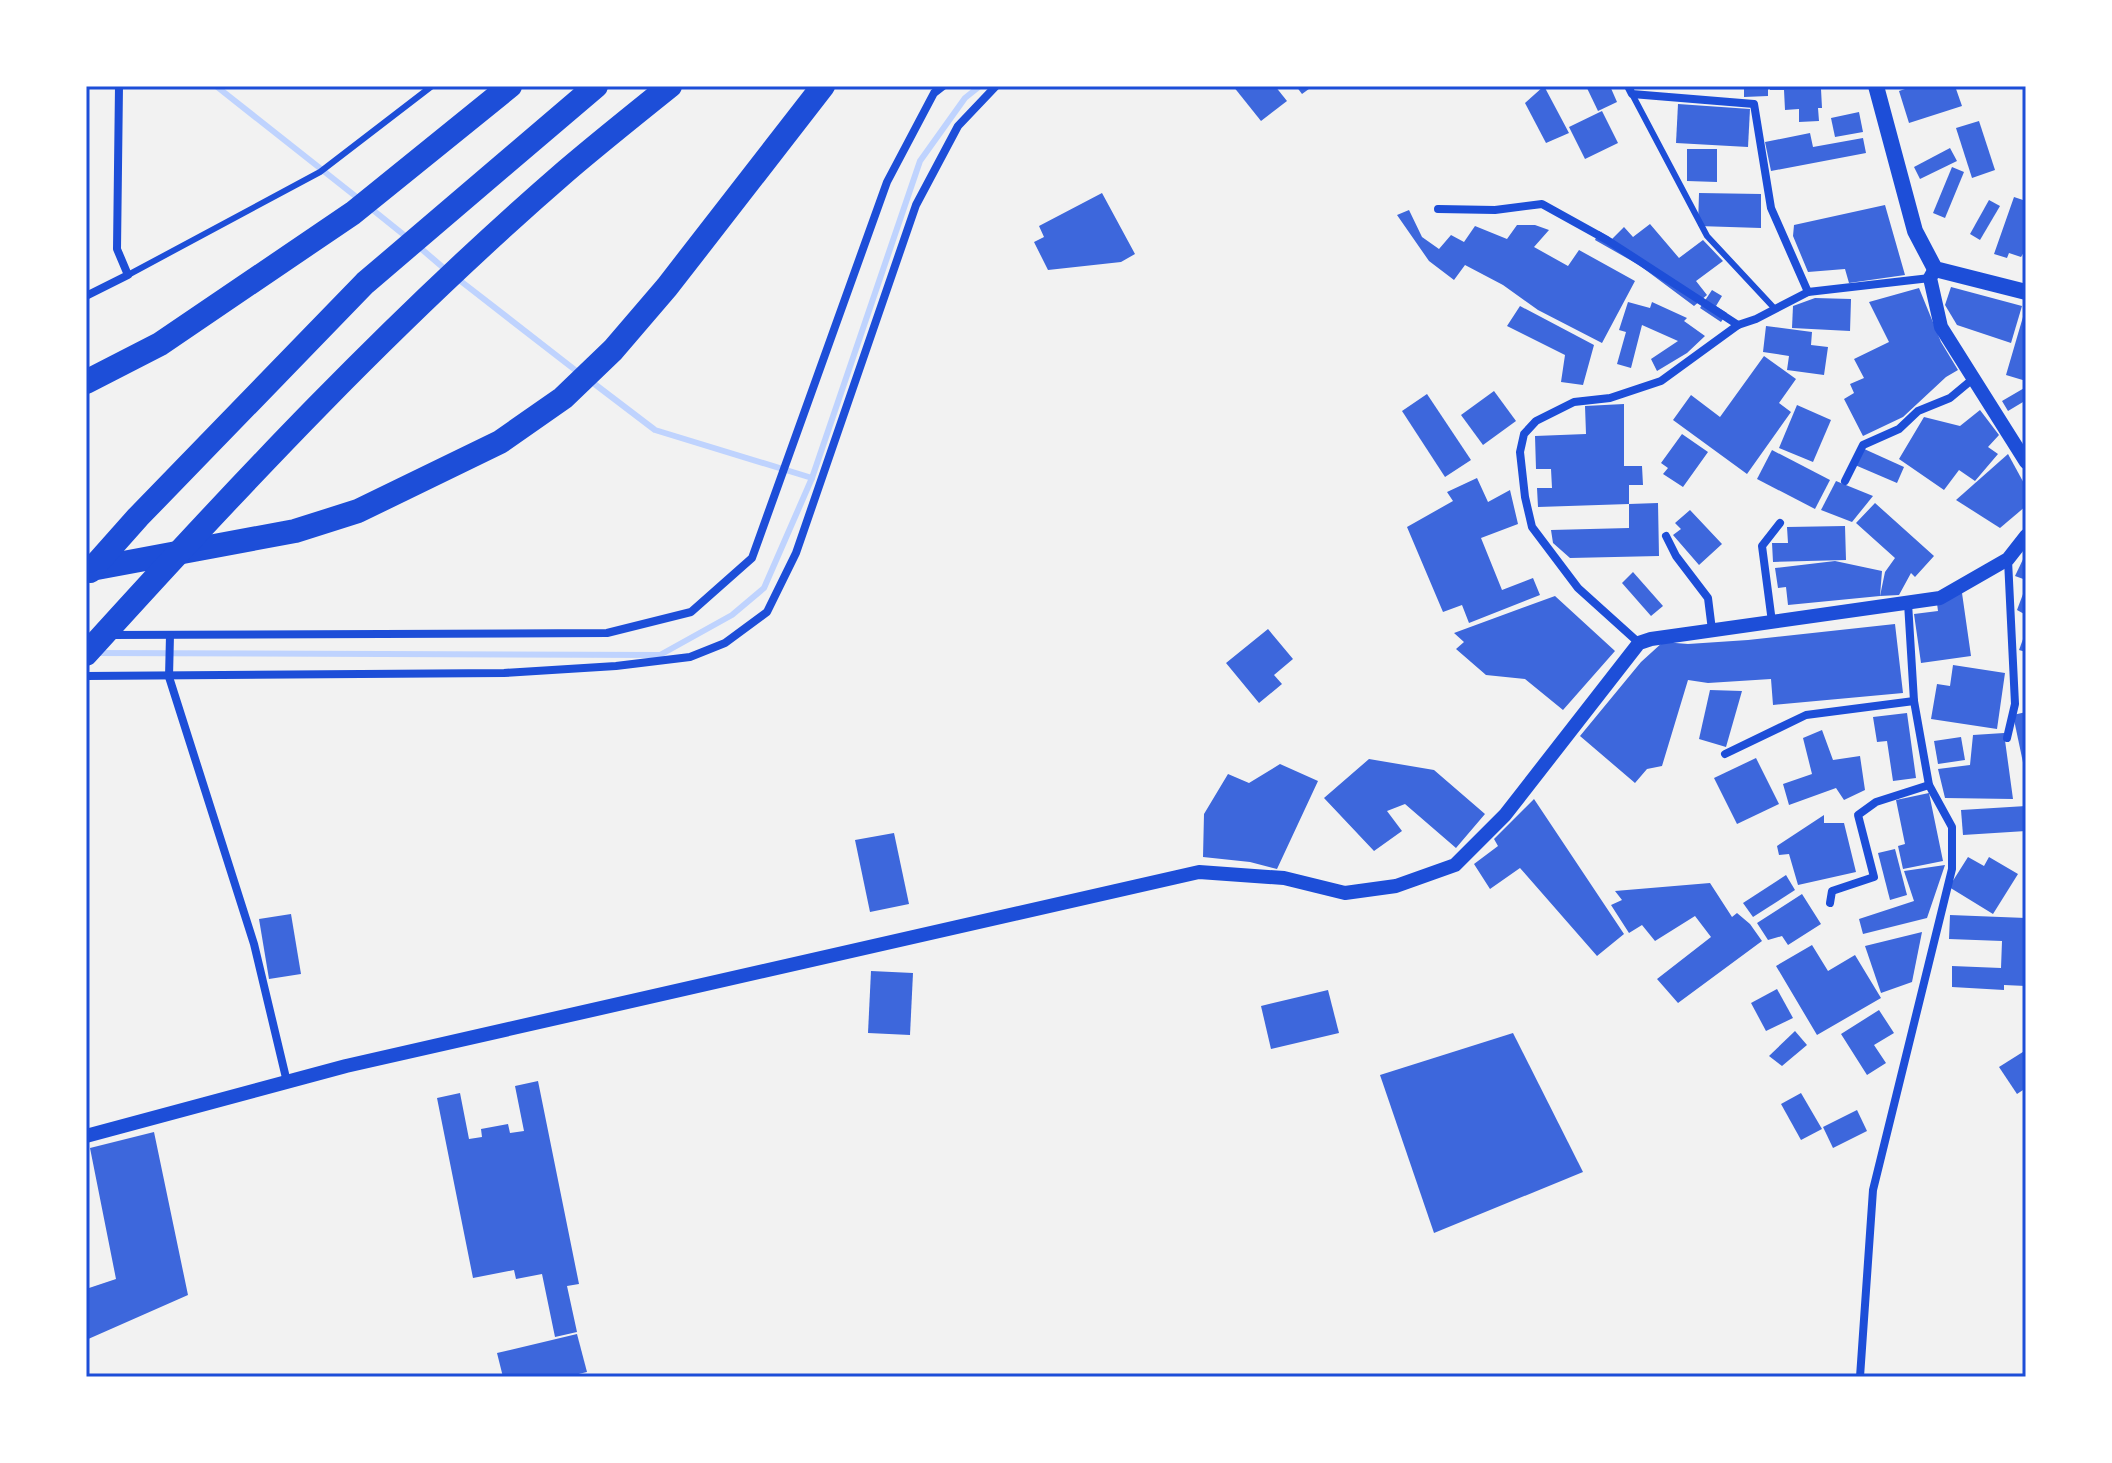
<svg xmlns="http://www.w3.org/2000/svg" width="2112" height="1463" viewBox="0 0 2112 1463" font-family="Helvetica,sans-serif">
<rect width="100%" height="100%" fill="#f2f2f2"/>
<g fill="none" stroke-linecap="round" stroke-linejoin="round">
<!-- stream -->
<g stroke="#bfd3fe" stroke-width="6">
<path d="M 216,86 L 359,199"/>
<path d="M 368,206 L 409,239"/>
<path d="M 418,246 L 446,270"/>
<path d="M 458,279 L 579,373"/>
<path d="M 588,379 L 655,430 L 812,478"/>
<path d="M 95,653 L 660,655 L 732,615 L 764,588 L 812,478 L 920,161 L 965,98 L 980,86"/>
</g>
</g>
<!-- building -->
<g fill="#3d67dc">
<path d="M 1233,86 L 1275,86 L 1287,101 L 1261,121 Z"/>
<path d="M 1296,86 L 1313,86 L 1302,94 Z"/>
<path d="M 1544,86 L 1569,133 L 1546,143 L 1525,103 Z"/>
<path d="M 1586,86 L 1610,86 L 1617,102 L 1598,111 Z"/>
<path d="M 1744,86 L 1768,86 L 1768,96 L 1744,97 Z"/>
<path d="M 1770,86 L 1835,86 L 1835,89 L 1821,89 L 1822,108 L 1818,108 L 1819,121 L 1799,122 L 1799,109 L 1785,110 L 1784,90 L 1770,90 Z"/>
<path d="M 1914,86 L 1955,86 L 1962,106 L 1909,123 L 1899,91 Z"/>
<path d="M 1678,104 L 1750,109 L 1748,147 L 1676,143 Z"/>
<path d="M 1602,111 L 1618,143 L 1585,159 L 1569,127 Z"/>
<path d="M 1859,112 L 1863,132 L 1835,137 L 1831,118 Z"/>
<path d="M 1979,121 L 1995,170 L 1972,178 L 1956,128 Z"/>
<path d="M 1810,133 L 1813,147 L 1863,138 L 1866,153 L 1771,171 L 1765,142 Z"/>
<path d="M 1950,148 L 1957,161 L 1920,179 L 1914,167 Z"/>
<path d="M 1687,149 L 1717,149 L 1717,182 L 1687,181 Z"/>
<path d="M 1952,167 L 1964,172 L 1945,218 L 1933,213 Z"/>
<path d="M 1102,193 L 1135,254 L 1121,262 L 1048,270 L 1034,242 L 1044,237 L 1039,226 Z"/>
<path d="M 1699,193 L 1761,194 L 1761,228 L 1698,226 Z"/>
<path d="M 2014,197 L 2026,201 L 2026,249 L 2021,257 L 2009,253 L 2007,258 L 1994,254 Z"/>
<path d="M 1989,200 L 2000,206 L 1980,240 L 1970,234 Z"/>
<path d="M 1885,205 L 1905,275 L 1849,283 L 1845,269 L 1808,272 L 1793,236 L 1794,225 Z"/>
<path d="M 1409,210 L 1422,237 L 1439,249 L 1451,235 L 1464,242 L 1475,226 L 1507,239 L 1517,225 L 1535,225 L 1549,230 L 1534,247 L 1568,266 L 1579,250 L 1635,281 L 1602,343 L 1538,310 L 1503,285 L 1465,265 L 1454,280 L 1429,261 L 1397,215 Z"/>
<path d="M 1650,224 L 1679,258 L 1703,240 L 1723,261 L 1696,281 L 1707,295 L 1694,306 L 1639,265 L 1595,240 L 1599,231 L 1612,239 L 1624,227 L 1633,237 Z"/>
<path d="M 1951,287 L 2022,306 L 2011,343 L 1957,325 L 1945,305 Z"/>
<path d="M 1919,288 L 1941,342 L 1958,370 L 1946,377 L 1903,417 L 1863,436 L 1844,399 L 1854,393 L 1850,384 L 1864,378 L 1854,359 L 1889,342 L 1869,302 Z"/>
<path d="M 1712,290 L 1722,296 L 1716,306 L 1727,313 L 1721,322 L 1700,308 Z"/>
<path d="M 1815,298 L 1851,299 L 1850,331 L 1792,328 L 1793,306 Z"/>
<path d="M 1628,302 L 1650,308 L 1652,302 L 1687,318 L 1684,321 L 1705,336 L 1687,353 L 1657,371 L 1651,359 L 1678,341 L 1642,325 L 1631,368 L 1617,364 L 1626,332 L 1619,330 Z"/>
<path d="M 1520,306 L 1594,345 L 1583,385 L 1561,382 L 1565,355 L 1507,326 Z"/>
<path d="M 2025,310 L 2026,310 L 2026,381 L 2006,375 Z"/>
<path d="M 1766,326 L 1812,332 L 1811,345 L 1828,347 L 1824,375 L 1787,370 L 1789,356 L 1763,352 Z"/>
<path d="M 1764,356 L 1796,379 L 1779,403 L 1791,412 L 1747,474 L 1673,420 L 1691,395 L 1720,417 Z"/>
<path d="M 2026,387 L 2026,407 L 2023,402 L 2008,411 L 2002,401 Z"/>
<path d="M 1494,391 L 1516,421 L 1483,445 L 1461,415 Z"/>
<path d="M 1427,394 L 1471,460 L 1445,477 L 1402,411 Z"/>
<path d="M 1624,404 L 1624,466 L 1642,466 L 1643,485 L 1629,485 L 1629,504 L 1538,507 L 1537,488 L 1552,488 L 1551,469 L 1536,469 L 1535,436 L 1586,434 L 1585,406 Z"/>
<path d="M 1797,405 L 1831,420 L 1813,462 L 1779,448 Z"/>
<path d="M 1980,410 L 1999,435 L 1988,447 L 1998,454 L 1975,481 L 1959,470 L 1944,490 L 1899,459 L 1924,417 L 1960,426 Z"/>
<path d="M 1682,434 L 1708,452 L 1683,487 L 1663,474 L 1668,468 L 1661,463 Z"/>
<path d="M 1862,448 L 1904,467 L 1897,483 L 1855,465 Z"/>
<path d="M 1772,450 L 1830,480 L 1815,509 L 1757,479 Z"/>
<path d="M 2008,454 L 2026,487 L 2026,506 L 2000,528 L 1956,500 Z"/>
<path d="M 1477,478 L 1488,502 L 1510,490 L 1518,524 L 1481,538 L 1502,590 L 1533,578 L 1540,595 L 1469,623 L 1462,605 L 1443,612 L 1407,527 L 1453,501 L 1447,492 Z"/>
<path d="M 1836,481 L 1873,496 L 1852,522 L 1821,510 Z"/>
<path d="M 1658,503 L 1659,556 L 1570,558 L 1553,543 L 1551,530 L 1629,528 L 1629,504 Z"/>
<path d="M 1875,503 L 1934,556 L 1915,577 L 1911,573 L 1899,595 L 1880,596 L 1885,572 L 1895,558 L 1856,523 Z"/>
<path d="M 1690,510 L 1722,544 L 1699,565 L 1673,535 L 1681,529 L 1675,523 Z"/>
<path d="M 1845,526 L 1846,560 L 1773,562 L 1772,543 L 1788,543 L 1787,527 Z"/>
<path d="M 2026,553 L 2026,580 L 2015,576 Z"/>
<path d="M 1835,561 L 1882,571 L 1880,596 L 1788,605 L 1786,587 L 1778,588 L 1775,568 Z"/>
<path d="M 1633,572 L 1663,606 L 1651,616 L 1622,583 Z"/>
<path d="M 2026,586 L 2026,615 L 2017,610 Z"/>
<path d="M 1962,593 L 1971,656 L 1921,663 L 1914,614 L 1938,611 L 1936,596 Z"/>
<path d="M 1555,596 L 1615,651 L 1563,710 L 1525,679 L 1486,675 L 1456,649 L 1464,642 L 1454,633 Z"/>
<path d="M 1895,624 L 1903,693 L 1773,705 L 1771,679 L 1708,683 L 1688,680 L 1662,766 L 1647,769 L 1635,783 L 1580,736 L 1641,662 L 1663,642 L 1688,644 L 1748,640 Z"/>
<path d="M 1268,629 L 1293,659 L 1274,675 L 1282,684 L 1259,703 L 1226,663 Z"/>
<path d="M 2026,631 L 2026,652 L 2019,650 Z"/>
<path d="M 1953,665 L 2005,673 L 1997,729 L 1931,719 L 1937,684 L 1950,686 Z"/>
<path d="M 1710,690 L 1742,691 L 1726,747 L 1699,739 Z"/>
<path d="M 2026,712 L 2026,772 L 2025,772 L 2013,715 Z"/>
<path d="M 1907,713 L 1916,778 L 1893,781 L 1887,741 L 1877,742 L 1873,717 Z"/>
<path d="M 1822,730 L 1833,760 L 1860,756 L 1865,790 L 1844,800 L 1836,788 L 1789,805 L 1783,784 L 1812,774 L 1803,738 Z"/>
<path d="M 2004,733 L 2013,799 L 1945,798 L 1938,769 L 1970,765 L 1973,735 Z"/>
<path d="M 1961,737 L 1965,760 L 1938,764 L 1934,741 Z"/>
<path d="M 1756,758 L 1779,804 L 1737,824 L 1714,778 Z"/>
<path d="M 1369,759 L 1434,770 L 1485,814 L 1456,848 L 1405,804 L 1387,811 L 1402,831 L 1374,851 L 1324,798 Z"/>
<path d="M 1280,764 L 1318,781 L 1277,869 L 1250,862 L 1203,857 L 1204,814 L 1228,774 L 1249,783 Z"/>
<path d="M 1929,793 L 1943,861 L 1903,869 L 1898,846 L 1905,844 L 1896,800 Z"/>
<path d="M 1534,799 L 1624,934 L 1597,956 L 1520,868 L 1490,889 L 1474,864 L 1498,846 L 1494,839 Z"/>
<path d="M 2026,806 L 2026,831 L 1963,835 L 1961,810 Z"/>
<path d="M 1824,815 L 1824,823 L 1844,823 L 1856,872 L 1798,885 L 1789,854 L 1779,855 L 1777,846 Z"/>
<path d="M 894,833 L 909,904 L 870,912 L 855,840 Z"/>
<path d="M 1895,849 L 1907,895 L 1890,900 L 1878,853 Z"/>
<path d="M 1968,857 L 1984,866 L 1989,857 L 2018,874 L 1993,914 L 1949,887 Z"/>
<path d="M 1945,865 L 1927,918 L 1863,934 L 1859,919 L 1914,901 L 1904,871 Z"/>
<path d="M 1786,875 L 1795,890 L 1753,917 L 1743,903 Z"/>
<path d="M 1710,883 L 1732,917 L 1737,913 L 1750,924 L 1762,941 L 1678,1003 L 1657,979 L 1711,937 L 1695,916 L 1655,941 L 1642,925 L 1629,933 L 1611,905 L 1622,900 L 1615,891 Z"/>
<path d="M 1802,894 L 1821,924 L 1788,945 L 1782,936 L 1768,940 L 1757,923 Z"/>
<path d="M 291,914 L 301,974 L 269,979 L 259,919 Z"/>
<path d="M 1950,915 L 2026,918 L 2026,986 L 2004,985 L 2004,990 L 1952,987 L 1952,966 L 2001,968 L 2002,941 L 1949,939 Z"/>
<path d="M 1922,932 L 1912,982 L 1881,993 L 1865,946 Z"/>
<path d="M 1812,945 L 1828,971 L 1855,955 L 1881,998 L 1817,1035 L 1776,966 Z"/>
<path d="M 871,971 L 913,973 L 910,1035 L 868,1033 Z"/>
<path d="M 1777,989 L 1793,1018 L 1766,1031 L 1751,1003 Z"/>
<path d="M 1328,990 L 1339,1033 L 1271,1049 L 1261,1006 Z"/>
<path d="M 1879,1010 L 1894,1033 L 1874,1045 L 1886,1063 L 1867,1075 L 1841,1034 Z"/>
<path d="M 1795,1031 L 1807,1045 L 1782,1066 L 1769,1056 Z"/>
<path d="M 1513,1033 L 1583,1172 L 1434,1233 L 1380,1075 Z"/>
<path d="M 2026,1050 L 2026,1088 L 2017,1094 L 1999,1067 Z"/>
<path d="M 538,1081 L 579,1284 L 567,1286 L 577,1332 L 555,1337 L 542,1274 L 516,1279 L 514,1270 L 473,1278 L 437,1098 L 460,1093 L 469,1139 L 482,1137 L 481,1129 L 508,1124 L 510,1133 L 524,1131 L 515,1086 Z"/>
<path d="M 1801,1093 L 1822,1129 L 1801,1140 L 1781,1104 Z"/>
<path d="M 1857,1110 L 1867,1131 L 1833,1148 L 1823,1127 Z"/>
<path d="M 154,1132 L 188,1295 L 86,1340 L 86,1289 L 116,1279 L 90,1148 Z"/>
<path d="M 577,1334 L 587,1372 L 566,1377 L 503,1377 L 497,1353 Z"/>
</g>
<g fill="none" stroke-linecap="round" stroke-linejoin="round">
<!-- service -->
<g stroke="#1d4ed8" stroke-width="6">
<path d="M 1632,94 L 1707,236 L 1775,309"/>
<path d="M 128,275 L 320,172 L 432,86"/>
</g>
<!-- minor -->
<g stroke="#1d4ed8" stroke-width="8">
<path d="M 1628,86 L 1632,94 L 1754,104 L 1771,208 L 1808,292"/>
<path d="M 1438,209 L 1495,210 L 1542,204 L 1607,240 L 1738,325"/>
<path d="M 86,296 L 128,275 L 117,249 L 119,86"/>
<path d="M 1845,481 L 1863,445 L 1899,429 L 1918,411 L 1950,398 L 1974,378"/>
<path d="M 1666,536 L 1676,556 L 1708,598 L 1712,630"/>
<path d="M 1772,622 L 1762,546 L 1780,523"/>
<path d="M 111,635 L 607,633 L 691,612 L 752,558 L 887,182 L 934,93 L 943,86"/>
<path d="M 170,635 L 169,677 L 254,944 L 287,1082"/>
<path d="M 1639,643 L 1578,588 L 1532,527 L 1525,497 L 1520,452 L 1524,434 L 1536,421 L 1574,402 L 1610,398 L 1661,381 L 1738,325 L 1756,319 L 1808,292 L 1930,278"/>
<path d="M 86,676 L 504,673 L 616,666 L 690,657 L 725,643 L 767,612 L 796,553 L 916,205 L 958,126 L 996,86"/>
<path d="M 2007,738 L 2015,704 L 2008,560"/>
<path d="M 1725,754 L 1806,715 L 1914,701"/>
<path d="M 1830,903 L 1832,891 L 1874,877 L 1858,815 L 1876,802 L 1929,785"/>
<path d="M 1860,1377 L 1873,1190 L 1952,869 L 1952,827 L 1929,785 L 1914,701 L 1908,603"/>
</g>
<!-- tertiary -->
<g stroke="#1d4ed8" stroke-width="14">
<path d="M 1935,269 L 1930,278 L 1941,327 L 2026,462"/>
<path d="M 86,1136 L 346,1066 L 1199,872 L 1284,878 L 1345,893 L 1396,886 L 1455,865 L 1505,815 L 1639,643 L 1651,639 L 1940,598 L 2008,559 L 2026,536"/>
</g>
<!-- secondary -->
<path stroke="#1d4ed8" stroke-width="16" d="M 1876,86 L 1915,231 L 1935,269 L 2026,292"/>
<!-- motorway -->
<g stroke="#1d4ed8" stroke-width="24">
<path d="M 86,382 L 160,344 L 353,213 L 510,86"/>
<path d="M 86,570 L 295,531 L 358,511 L 500,442 L 563,398 L 613,350 L 667,287 L 823,86"/>
<path d="M 90,571 L 138,517 L 365,283 L 596,86"/>
<path d="M 86,654 C 238,486 395,319 566,171 C 600,142 635,114 670,86"/>
</g>
</g>
<!-- border -->
<rect width="2112" height="1463" fill="none" stroke="#ffffff" stroke-width="176"/>
<rect x="88" y="88" width="1936" height="1287" fill="none" stroke="#1d4ed8" stroke-width="3"/>
</svg>
